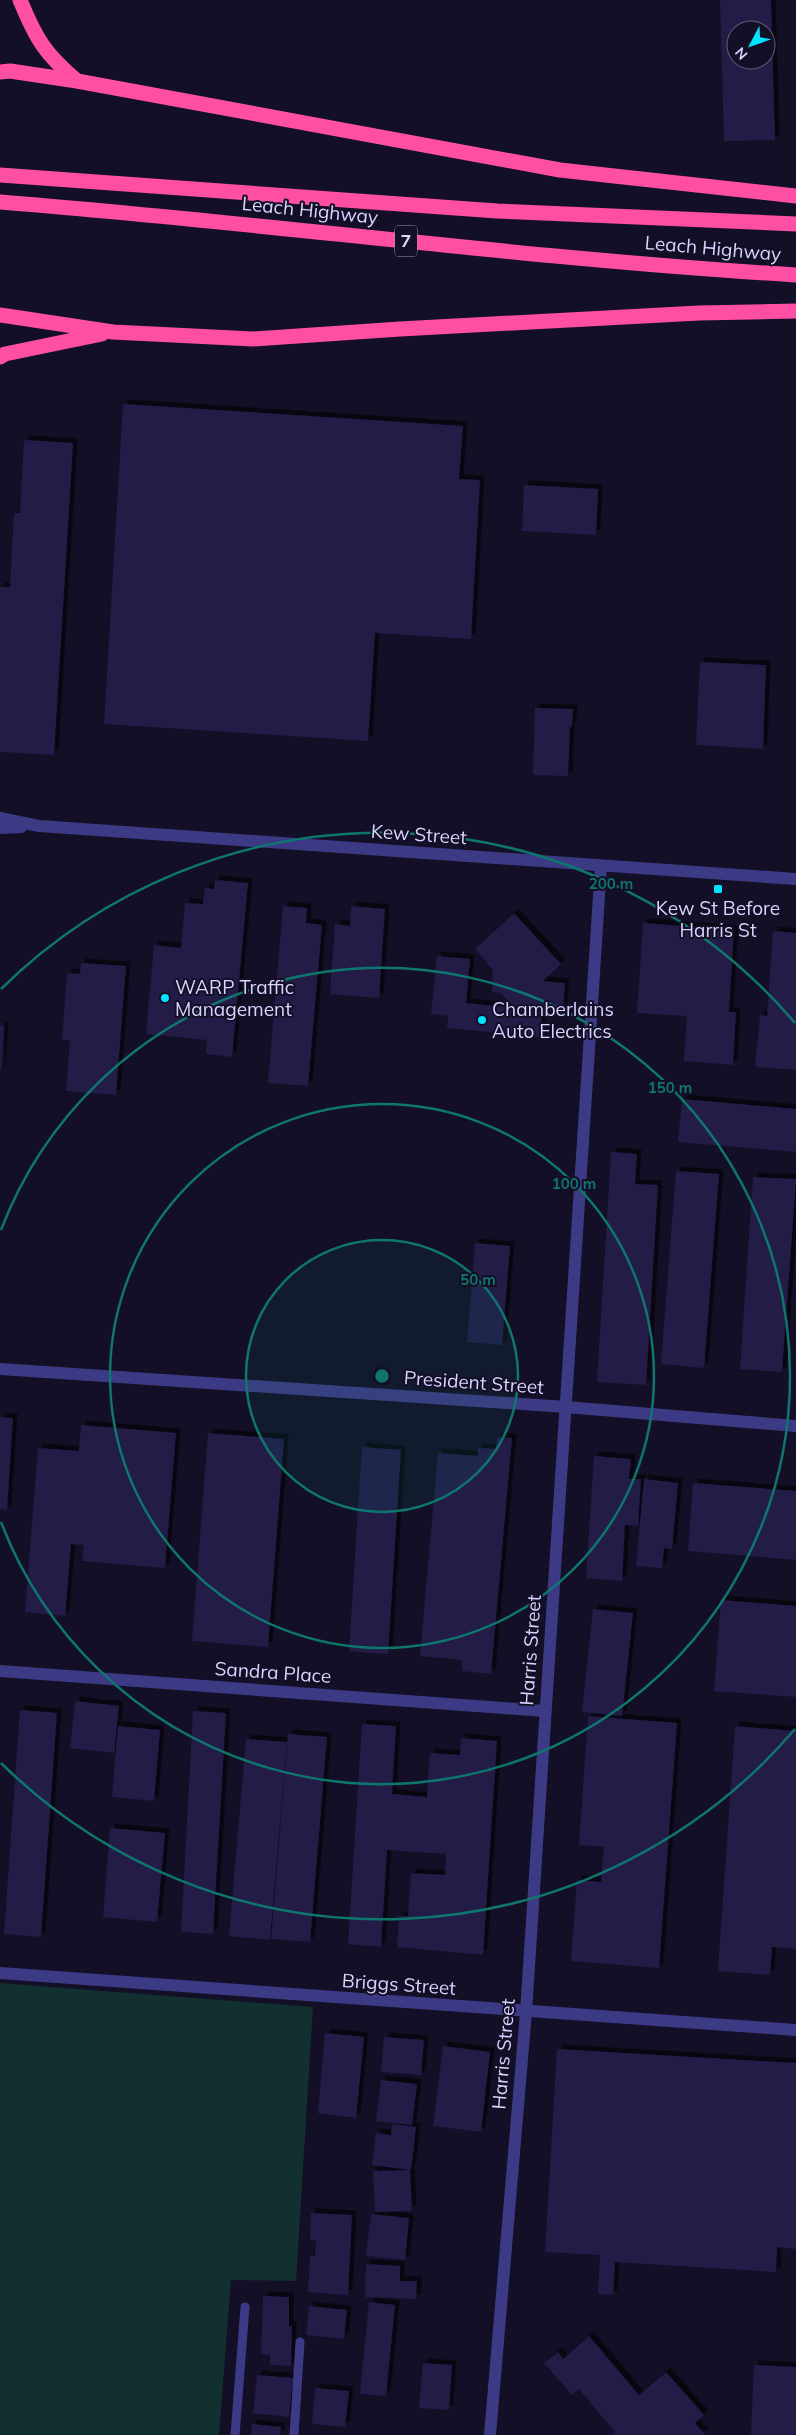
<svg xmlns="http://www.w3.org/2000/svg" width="796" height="2435" viewBox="0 0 796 2435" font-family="Mulish,sans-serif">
<defs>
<filter id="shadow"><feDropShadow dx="4.5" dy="-4.5" stdDeviation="0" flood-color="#0009"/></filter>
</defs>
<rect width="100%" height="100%" fill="#130f26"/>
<!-- green -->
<path fill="#12302f" d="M 0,1983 L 313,2007 L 296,2281 L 231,2280 L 219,2435 L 0,2435 Z"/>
<!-- building -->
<g fill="#241b47" fill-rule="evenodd" filter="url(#shadow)">
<path d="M 720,0 L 771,0 L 775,140 L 724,141 ZM 736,30 L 766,30 L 766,60 L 736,60 Z"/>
<path d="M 123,404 L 463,426 L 459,479 L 480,480 L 471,639 L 375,633 L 368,741 L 104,724 Z"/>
<path d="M 24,440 L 73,443 L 54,755 L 0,752 L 0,587 L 10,587 L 14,513 L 20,513 Z"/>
<path d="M 524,485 L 598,489 L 596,535 L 522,531 Z"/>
<path d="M 700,662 L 766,665 L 763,749 L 696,745 Z"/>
<path d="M 535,708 L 573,709 L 572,727 L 570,727 L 568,776 L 533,775 Z"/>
<path d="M 215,880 L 248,883 L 232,1057 L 206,1054 L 207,1040 L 146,1034 L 154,945 L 181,948 L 185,903 L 203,904 L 205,888 L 214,889 Z"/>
<path d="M 283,906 L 307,908 L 306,923 L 322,925 L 308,1086 L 268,1083 Z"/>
<path d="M 351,906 L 385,909 L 379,998 L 330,994 L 335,924 L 350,926 Z"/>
<path d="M 514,913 L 561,964 L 543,981 L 565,983 L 563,1008 L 543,1006 L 540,1037 L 447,1028 L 448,1016 L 431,1014 L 437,956 L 470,959 L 466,1003 L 515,1008 L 501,993 L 492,992 L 493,970 L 475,949 Z"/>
<path d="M 643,923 L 734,930 L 729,1012 L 736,1012 L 733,1065 L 684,1061 L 687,1016 L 637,1013 Z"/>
<path d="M 773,931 L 796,933 L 796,1070 L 755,1067 L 760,1015 L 767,1016 Z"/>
<path d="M 81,963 L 126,966 L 116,1095 L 66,1091 L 70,1040 L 62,1040 L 67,973 L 80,974 Z"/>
<path d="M 0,1026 L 4,1026 L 1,1071 L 0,1070 Z"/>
<path d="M 682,1099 L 796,1109 L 796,1152 L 678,1142 Z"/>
<path d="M 611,1152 L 637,1154 L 635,1184 L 658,1185 L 646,1385 L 597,1382 Z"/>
<path d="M 676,1171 L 719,1174 L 704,1368 L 661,1364 Z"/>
<path d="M 753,1177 L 796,1179 L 782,1372 L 740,1369 Z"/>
<path d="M 475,1243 L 510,1246 L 502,1345 L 467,1342 Z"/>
<path d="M 0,1417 L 13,1418 L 7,1510 L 0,1509 Z"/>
<path d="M 81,1425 L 176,1433 L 165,1568 L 82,1561 L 84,1545 L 71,1544 L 65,1616 L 25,1612 L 38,1448 L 79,1451 Z"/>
<path d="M 208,1433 L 284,1439 L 268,1647 L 192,1641 Z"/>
<path d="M 497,1437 L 512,1438 L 491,1674 L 462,1671 L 462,1660 L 420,1656 L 438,1453 L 478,1456 L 478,1448 L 496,1449 Z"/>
<path d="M 362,1447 L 401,1450 L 388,1654 L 349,1651 Z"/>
<path d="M 594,1456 L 631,1459 L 629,1479 L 641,1479 L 638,1526 L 625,1525 L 622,1581 L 586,1578 Z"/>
<path d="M 644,1479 L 678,1483 L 672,1549 L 664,1548 L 662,1568 L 636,1566 Z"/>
<path d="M 693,1483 L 796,1491 L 796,1560 L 688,1551 Z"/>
<path d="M 721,1600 L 796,1606 L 796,1697 L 714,1691 Z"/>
<path d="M 593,1609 L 633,1613 L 622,1716 L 582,1712 Z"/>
<path d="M 75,1701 L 119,1706 L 114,1753 L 70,1748 Z"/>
<path d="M 20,1710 L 57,1713 L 41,1937 L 4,1934 Z"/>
<path d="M 193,1711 L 226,1713 L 213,1934 L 181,1932 Z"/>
<path d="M 588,1716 L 677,1723 L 659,1968 L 571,1961 L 577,1880 L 601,1882 L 604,1847 L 579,1845 Z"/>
<path d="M 362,1724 L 396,1726 L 392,1794 L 427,1797 L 430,1753 L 460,1755 L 461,1738 L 497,1741 L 483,1955 L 397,1947 L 399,1916 L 408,1916 L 411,1873 L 445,1875 L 446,1854 L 387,1850 L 381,1947 L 348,1944 Z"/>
<path d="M 118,1726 L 160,1730 L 154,1801 L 112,1797 Z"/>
<path d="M 735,1726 L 796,1731 L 796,1949 L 772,1947 L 770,1975 L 718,1971 Z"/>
<path d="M 288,1734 L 327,1737 L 310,1942 L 271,1939 Z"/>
<path d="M 246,1739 L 287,1742 L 270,1940 L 229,1936 Z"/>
<path d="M 110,1828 L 165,1833 L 157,1922 L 103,1917 Z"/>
<path d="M 325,2033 L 364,2037 L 356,2118 L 318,2113 Z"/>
<path d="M 384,2037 L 424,2040 L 421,2075 L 381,2072 Z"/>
<path d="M 443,2046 L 490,2052 L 481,2132 L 433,2126 Z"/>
<path d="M 557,2049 L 796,2063 L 796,2249 L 777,2247 L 776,2272 L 615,2262 L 613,2295 L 598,2294 L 600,2255 L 545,2252 Z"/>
<path d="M 381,2080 L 417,2084 L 412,2125 L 376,2121 Z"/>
<path d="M 392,2124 L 416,2127 L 411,2170 L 372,2165 L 376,2133 L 391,2135 Z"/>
<path d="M 410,2170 L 412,2211 L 375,2212 L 373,2171 Z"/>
<path d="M 311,2213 L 352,2215 L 348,2295 L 308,2292 L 310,2256 L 315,2256 L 316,2241 L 310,2240 Z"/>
<path d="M 371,2214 L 409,2218 L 405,2260 L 366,2256 Z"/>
<path d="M 366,2264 L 400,2266 L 400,2281 L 417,2281 L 416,2299 L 365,2297 Z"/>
<path d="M 263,2296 L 289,2297 L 289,2326 L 292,2326 L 291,2366 L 270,2365 L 270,2355 L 261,2354 Z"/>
<path d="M 369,2302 L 395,2305 L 386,2396 L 360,2394 Z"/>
<path d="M 309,2306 L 347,2310 L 344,2339 L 306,2335 Z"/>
<path d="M 589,2336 L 639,2395 L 666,2372 L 704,2415 L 695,2423 L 705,2435 L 611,2435 L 615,2432 L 579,2389 L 572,2395 L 544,2363 L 558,2352 L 563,2359 Z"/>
<path d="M 423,2363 L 452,2365 L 449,2410 L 419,2408 Z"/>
<path d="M 754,2365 L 796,2367 L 796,2435 L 751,2435 Z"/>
<path d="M 257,2375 L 293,2378 L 289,2417 L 253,2413 Z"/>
<path d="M 315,2388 L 349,2391 L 345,2427 L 312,2424 Z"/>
<path d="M 252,2424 L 281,2427 L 280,2435 L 251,2435 Z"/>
</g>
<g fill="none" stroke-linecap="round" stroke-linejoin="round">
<!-- service -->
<g stroke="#3d3a85" stroke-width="9">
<path d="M 235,2435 L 245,2307"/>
<path d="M 294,2435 L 300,2342"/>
</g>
<!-- minor -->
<g stroke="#3d3a85" stroke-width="12">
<path d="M 0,1369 L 566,1407 L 796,1426"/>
<path d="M 0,1671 L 544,1711"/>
<path d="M 0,1973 L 796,2030"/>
<path d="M 490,2435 L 526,2012 L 601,866"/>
</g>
<!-- tertiary -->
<g stroke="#3d3a85" stroke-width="12">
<path d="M 0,818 L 39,826 L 796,879"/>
<path d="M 0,828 L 21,827"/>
</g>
<!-- motorway -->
<g stroke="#ff4fa3" stroke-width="15">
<path d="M 20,0 C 36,39 45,54 77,81"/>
<path d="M 0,72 L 10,71 L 77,81 L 560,170 L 796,196"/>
<path d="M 0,175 L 497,211 L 796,224"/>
<path d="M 0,202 C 266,223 530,259 796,275"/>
<path d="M 0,315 L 113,332 L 253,339 L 400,329 L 699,313 L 796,311"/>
<path d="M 0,357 L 5,354 L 102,334"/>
</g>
</g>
<!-- distance rings -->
<circle cx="382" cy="1376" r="136" fill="#0f766e" fill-opacity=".12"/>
<g fill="none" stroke="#0f766e" stroke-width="2.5">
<circle cx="382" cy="1376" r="136"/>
<circle cx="382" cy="1376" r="272"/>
<path d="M1 1230A408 408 0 1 1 1 1522"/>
<path d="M795 1729A543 543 0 0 1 1 1763M1 989A543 543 0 0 1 795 1023"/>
</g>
<!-- markers -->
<g fill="#00e5ff" stroke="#130f26" stroke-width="2">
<rect x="713" y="884" width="10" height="10" rx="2.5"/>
<circle cx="165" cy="998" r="5"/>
<circle cx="482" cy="1020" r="5"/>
</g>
<g text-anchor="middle" stroke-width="4" stroke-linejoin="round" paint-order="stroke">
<!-- shield labels -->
<rect fill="#130f26" stroke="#9e99be" stroke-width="1" x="395" y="225.5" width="22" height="31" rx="4"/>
<g font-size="18" font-weight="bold" fill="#d9d4ff">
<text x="406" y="247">7</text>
</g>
<!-- street labels -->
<g font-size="19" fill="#d9d4ff" stroke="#130f26">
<text transform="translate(310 210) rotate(6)" y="7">Leach Highway</text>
<text transform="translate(713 248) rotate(5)" y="7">Leach Highway</text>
<text transform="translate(419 834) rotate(4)" y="7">Kew Street</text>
<text transform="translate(474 1382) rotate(4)" y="7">President Street</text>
<text transform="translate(530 1650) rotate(-86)" y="7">Harris Street</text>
<text transform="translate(273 1672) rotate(4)" y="7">Sandra Place</text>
<text transform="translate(399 1984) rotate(4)" y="7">Briggs Street</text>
<text transform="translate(503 2054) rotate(-85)" y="7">Harris Street</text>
</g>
<!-- poi labels -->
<g font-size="19" fill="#d9d4ff" stroke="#130f26" text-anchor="start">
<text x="718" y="915" text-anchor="middle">Kew St Before<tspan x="718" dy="22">Harris St</tspan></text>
<text x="175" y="994">WARP Traffic<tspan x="175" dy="22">Management</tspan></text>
<text x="492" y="1016">Chamberlains<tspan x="492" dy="22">Auto Electrics</tspan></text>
</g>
</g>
<circle cx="382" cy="1376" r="8" fill="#0f766e" stroke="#130f26" stroke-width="2.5"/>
<g font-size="15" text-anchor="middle" font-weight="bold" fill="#0f766e" stroke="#130f26" stroke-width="4" stroke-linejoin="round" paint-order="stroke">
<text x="611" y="889">200 m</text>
<text x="670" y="1093">150 m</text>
<text x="574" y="1189">100 m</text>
<text x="478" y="1285">50 m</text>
</g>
<!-- north arrow -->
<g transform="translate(751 45) rotate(229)"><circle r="24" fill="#130f26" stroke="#625e7d"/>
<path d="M0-4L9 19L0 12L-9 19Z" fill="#00e5ff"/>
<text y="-8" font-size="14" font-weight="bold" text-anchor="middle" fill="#d9d4ff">N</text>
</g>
</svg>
